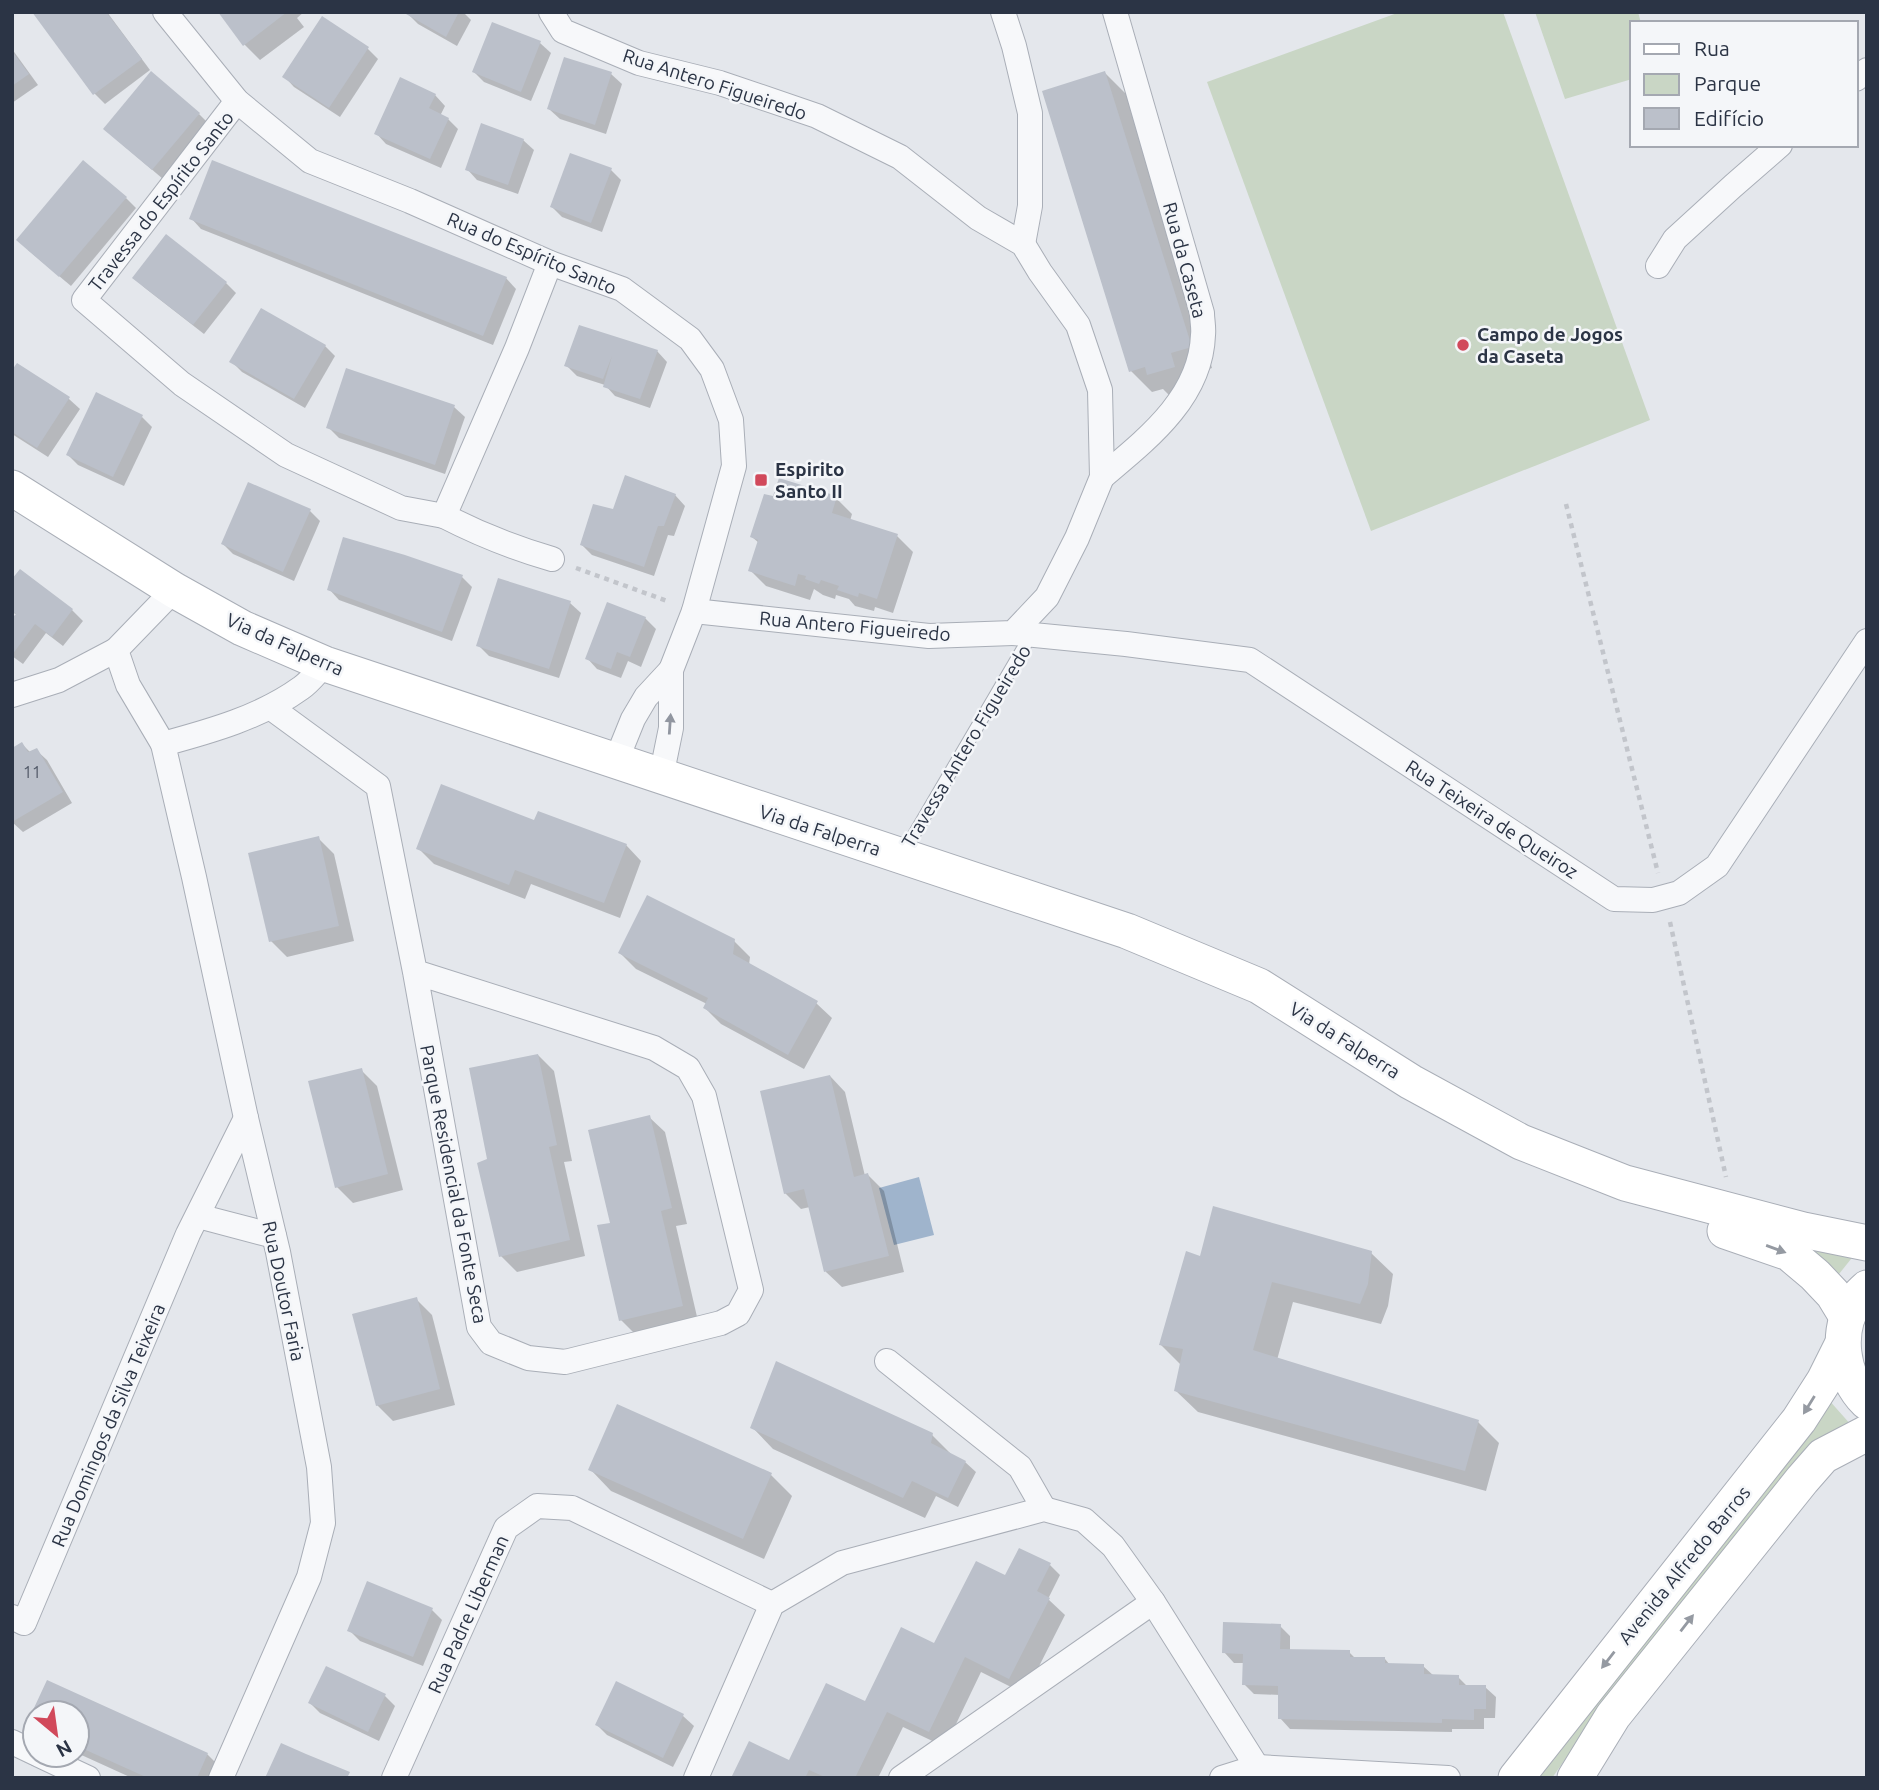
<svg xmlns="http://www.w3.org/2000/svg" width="1879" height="1790" viewBox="0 0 1879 1790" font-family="Ubuntu,sans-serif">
<rect width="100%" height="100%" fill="#e4e7ec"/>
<!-- green -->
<g fill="#c9d6c5">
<path d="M 1400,12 L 1503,12 L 1650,420 L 1371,531 L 1207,82 Z"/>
<path d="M 1535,12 L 1638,12 L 1641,23 L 1632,23 L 1632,79 L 1565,99 Z"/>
<path d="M 1802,1245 L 1855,1254 L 1831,1284 Z"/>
<path d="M 1828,1399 L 1852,1426 L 1608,1699 L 1552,1778 L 1534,1778 Z"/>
</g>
<!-- water -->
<path fill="#9fb4cc" d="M 919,1177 L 934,1235 L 894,1245 L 879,1188 Z"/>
<!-- shadow -->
<g fill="#0003">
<path d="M 34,12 L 107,12 L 150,70 L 105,104 L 95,94 Z"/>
<path d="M 220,12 L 304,12 L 297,18 L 304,27 L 260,60 L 244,44 Z"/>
<path d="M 409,12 L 463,12 L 471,20 L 457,46 L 418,24 L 408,14 Z"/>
<path d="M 322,19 L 368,49 L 378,59 L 340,117 L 294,87 L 284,76 Z"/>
<path d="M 493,24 L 540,43 L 551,53 L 531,101 L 484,82 L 474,72 Z"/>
<path d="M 12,49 L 38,85 L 12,103 Z"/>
<path d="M 566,59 L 611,74 L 622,84 L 606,134 L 560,119 L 549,109 Z"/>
<path d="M 1105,73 L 1126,94 L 1212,368 L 1191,375 L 1170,396 L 1163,389 L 1152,392 L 1131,371 Z"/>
<path d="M 435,95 L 445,106 L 440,116 L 448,119 L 458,129 L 441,168 L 386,144 L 376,133 Z"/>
<path d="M 199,114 L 209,124 L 163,179 L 116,139 Z"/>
<path d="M 523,140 L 534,150 L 518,194 L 477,180 L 467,169 Z"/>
<path d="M 611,170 L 621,180 L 602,232 L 562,217 L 552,207 Z"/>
<path d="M 126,198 L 136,208 L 71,286 L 28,250 Z"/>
<path d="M 191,218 L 506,278 L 516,289 L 493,345 L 201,229 Z"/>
<path d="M 134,278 L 226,283 L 236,293 L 204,334 L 145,288 Z"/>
<path d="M 580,327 L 657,351 L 667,362 L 650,408 L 615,396 L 605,385 L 577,376 L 566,365 Z"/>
<path d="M 325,346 L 335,356 L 305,408 L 242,372 L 232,362 Z"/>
<path d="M 17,365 L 69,399 L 80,409 L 48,457 L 12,434 L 12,373 Z"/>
<path d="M 454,407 L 465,417 L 445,474 L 339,438 L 328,427 Z"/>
<path d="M 142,417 L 152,427 L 124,486 L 78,465 L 68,455 Z"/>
<path d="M 675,495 L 685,506 L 674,536 L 668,535 L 654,576 L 592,555 L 582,545 L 614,511 Z"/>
<path d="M 836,498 L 852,514 L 850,521 L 897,536 L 913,552 L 893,613 L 875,607 L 874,611 L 855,606 L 849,599 L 836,595 L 835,599 L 823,595 L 814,589 L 810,600 L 766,586 L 750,570 L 759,543 L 752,537 Z"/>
<path d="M 310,511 L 320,521 L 294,581 L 233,554 L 223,544 Z"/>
<path d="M 20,571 L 72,610 L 83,621 L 63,646 L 46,633 L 23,664 L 12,656 L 12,621 L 17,615 L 12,612 L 12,582 Z"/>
<path d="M 462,577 L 472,587 L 452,641 L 339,600 L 329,589 Z"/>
<path d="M 570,603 L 581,613 L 559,678 L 489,656 L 478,645 Z"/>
<path d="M 645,618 L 656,629 L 641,667 L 628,661 L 621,678 L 597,669 L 587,658 Z"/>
<path d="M 22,744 L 31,753 L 36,750 L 47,760 L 72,803 L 23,832 L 12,822 L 12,750 Z"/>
<path d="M 535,822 L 626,845 L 641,861 L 620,918 L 531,884 L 525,899 L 434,864 L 418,848 Z"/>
<path d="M 318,838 L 334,854 L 354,941 L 287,957 L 271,941 Z"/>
<path d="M 734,941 L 750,957 L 749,965 L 816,1003 L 832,1018 L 804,1069 L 721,1024 L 705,1008 L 707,1004 L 636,969 L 620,953 Z"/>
<path d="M 538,1055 L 554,1071 L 572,1161 L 564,1162 L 585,1256 L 517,1272 L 501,1256 L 489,1160 Z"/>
<path d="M 361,1070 L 377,1086 L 403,1190 L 353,1203 L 337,1187 Z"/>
<path d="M 830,1076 L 845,1092 L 865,1176 L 868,1175 L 884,1191 L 904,1272 L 842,1287 L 826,1272 L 810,1207 L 801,1209 L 785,1193 Z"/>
<path d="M 649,1117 L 665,1132 L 687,1224 L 676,1226 L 698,1321 L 637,1336 L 621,1320 L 612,1224 Z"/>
<path d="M 1371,1253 L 1393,1274 L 1388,1306 L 1381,1324 L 1293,1302 L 1277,1360 L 1478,1422 L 1499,1443 L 1486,1491 L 1198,1412 L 1176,1391 L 1182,1366 L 1161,1345 L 1201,1258 Z"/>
<path d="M 416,1299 L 432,1315 L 455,1405 L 393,1421 L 377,1405 Z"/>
<path d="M 752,1427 L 932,1435 L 954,1457 L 965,1462 L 976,1472 L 958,1507 L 936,1496 L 925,1518 L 773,1449 Z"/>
<path d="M 590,1469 L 771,1475 L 792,1496 L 764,1559 L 611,1491 Z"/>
<path d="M 1050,1565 L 1060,1575 L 1048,1599 L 1065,1615 L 1025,1694 L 981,1672 L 945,1747 L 903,1727 L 878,1778 L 733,1778 L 790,1763 L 866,1704 L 1012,1581 Z"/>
<path d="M 432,1610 L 442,1620 L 423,1666 L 360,1641 L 349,1630 Z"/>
<path d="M 1280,1626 L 1290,1636 L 1290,1651 L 1349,1652 L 1356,1659 L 1385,1659 L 1390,1665 L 1423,1666 L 1434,1676 L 1458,1677 L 1468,1687 L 1485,1687 L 1496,1697 L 1495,1718 L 1484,1718 L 1484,1729 L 1452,1729 L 1452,1732 L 1290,1729 L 1280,1718 L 1280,1695 L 1254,1694 L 1244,1684 L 1244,1663 L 1234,1663 L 1224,1652 Z"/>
<path d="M 48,1682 L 207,1754 L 223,1770 L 219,1778 L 132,1778 L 77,1753 L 77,1713 L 35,1713 L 35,1728 L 29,1723 Z"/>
<path d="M 617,1684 L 683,1716 L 694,1726 L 673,1767 L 607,1735 L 597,1725 Z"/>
<path d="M 385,1696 L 395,1706 L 379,1741 L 320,1713 L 310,1703 Z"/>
</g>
<!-- building -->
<g fill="#bbc0ca">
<path d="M 32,12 L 106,12 L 142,59 L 93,95 Z"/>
<path d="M 218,12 L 287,12 L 243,46 Z"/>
<path d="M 407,12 L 459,12 L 446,37 L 406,14 Z"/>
<path d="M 322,16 L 369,47 L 329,108 L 282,77 Z"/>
<path d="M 492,22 L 541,41 L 521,92 L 472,72 Z"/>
<path d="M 12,51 L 29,74 L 12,86 Z"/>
<path d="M 564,57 L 612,72 L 595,125 L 547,109 Z"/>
<path d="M 151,71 L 200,113 L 152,170 L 103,129 Z"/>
<path d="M 1105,71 L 1192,347 L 1171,353 L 1175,367 L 1147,375 L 1145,367 L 1129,372 L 1042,91 Z"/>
<path d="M 400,77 L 436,94 L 429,108 L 449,118 L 430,159 L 374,134 Z"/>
<path d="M 481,123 L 524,139 L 508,185 L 465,170 Z"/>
<path d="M 570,153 L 612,168 L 591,223 L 550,207 Z"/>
<path d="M 83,160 L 127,197 L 59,277 L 16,240 Z"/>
<path d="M 212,160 L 507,277 L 483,336 L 189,219 Z"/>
<path d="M 166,234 L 227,282 L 193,325 L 132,278 Z"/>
<path d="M 261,308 L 326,345 L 294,399 L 229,362 Z"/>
<path d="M 579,325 L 658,350 L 640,399 L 603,387 L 612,356 L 603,379 L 564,366 Z"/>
<path d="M 17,363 L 70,397 L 37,448 L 12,432 L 12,370 Z"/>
<path d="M 346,368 L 455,405 L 435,465 L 326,428 Z"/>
<path d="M 96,392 L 143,415 L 113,477 L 66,455 Z"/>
<path d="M 625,475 L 676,494 L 664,526 L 658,526 L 644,567 L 580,545 L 593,504 L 613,509 Z"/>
<path d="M 779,478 L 837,496 L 832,513 L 898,534 L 877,599 L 859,593 L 858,597 L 837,590 L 839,586 L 821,580 L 819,584 L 805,579 L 806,576 L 798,574 L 795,586 L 748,571 L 758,540 L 750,537 L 764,494 L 773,496 Z"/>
<path d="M 248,482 L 311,509 L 283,572 L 221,544 Z"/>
<path d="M 343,537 L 405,555 L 463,575 L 442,632 L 327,590 Z"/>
<path d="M 20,569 L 73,609 L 52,637 L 35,624 L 12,655 L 12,618 L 16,614 L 12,611 L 12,579 Z"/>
<path d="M 498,578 L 571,601 L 549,669 L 476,646 Z"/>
<path d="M 607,602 L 646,617 L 630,657 L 617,652 L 611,669 L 585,659 Z"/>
<path d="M 22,742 L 28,752 L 37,748 L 63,792 L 12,822 L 12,748 Z"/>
<path d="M 441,784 L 534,820 L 538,811 L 627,844 L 604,903 L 515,870 L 509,885 L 416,849 Z"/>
<path d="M 319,836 L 339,926 L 269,942 L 248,853 Z"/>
<path d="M 647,895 L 735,939 L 733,954 L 818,1001 L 788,1055 L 703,1008 L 708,998 L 618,953 Z"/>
<path d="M 538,1054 L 557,1145 L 549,1147 L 570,1240 L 499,1257 L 477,1163 L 487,1159 L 469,1068 Z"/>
<path d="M 362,1068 L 388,1174 L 335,1188 L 308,1081 Z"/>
<path d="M 830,1075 L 854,1177 L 868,1173 L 889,1256 L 824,1272 L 804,1189 L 784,1194 L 760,1091 Z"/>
<path d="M 650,1115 L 672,1208 L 661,1211 L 683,1306 L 619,1321 L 597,1225 L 610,1223 L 588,1130 Z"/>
<path d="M 1213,1206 L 1372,1251 L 1368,1284 L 1360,1304 L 1272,1282 L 1253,1350 L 1479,1420 L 1465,1471 L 1174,1391 L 1183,1349 L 1159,1345 L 1186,1251 L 1200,1256 Z"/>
<path d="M 417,1297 L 440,1389 L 376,1406 L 352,1314 Z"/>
<path d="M 776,1361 L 933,1433 L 931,1443 L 966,1461 L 948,1498 L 912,1481 L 903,1498 L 750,1428 Z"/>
<path d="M 617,1404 L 772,1473 L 743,1539 L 588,1470 Z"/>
<path d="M 1019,1548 L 1051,1563 L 1037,1591 L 1050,1598 L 1009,1679 L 965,1657 L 929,1732 L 887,1712 L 855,1778 L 827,1778 L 809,1770 L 805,1778 L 731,1778 L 749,1741 L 789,1760 L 826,1683 L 865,1701 L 901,1627 L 934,1643 L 976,1561 L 1005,1575 Z"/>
<path d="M 367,1581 L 433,1608 L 413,1657 L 347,1631 Z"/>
<path d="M 1223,1622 L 1281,1624 L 1280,1649 L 1350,1650 L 1350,1657 L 1385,1657 L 1385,1663 L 1424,1664 L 1424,1674 L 1459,1675 L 1459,1685 L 1486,1685 L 1486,1709 L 1474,1709 L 1474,1720 L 1442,1719 L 1442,1723 L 1278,1719 L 1278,1686 L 1242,1685 L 1243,1654 L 1222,1653 Z"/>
<path d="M 326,1666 L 386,1694 L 368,1732 L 308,1703 Z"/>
<path d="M 47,1680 L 208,1753 L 197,1778 L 148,1778 L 77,1746 L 77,1713 L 35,1713 L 35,1727 L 27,1723 Z"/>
<path d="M 616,1681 L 684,1714 L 663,1758 L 595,1725 Z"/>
<path d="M 281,1743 L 306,1754 L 350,1772 L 347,1778 L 265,1778 Z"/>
</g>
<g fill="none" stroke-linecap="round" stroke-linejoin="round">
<!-- service casing -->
<g stroke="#a9aeb7" stroke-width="14">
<path id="service" d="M 902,855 L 1031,635"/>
</g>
<!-- minor casing -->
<g stroke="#a9aeb7" stroke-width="26">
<g id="minor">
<path d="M 165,12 L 237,101 L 310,161 L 410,201 L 550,263 L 622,289 L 690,339 L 712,369 L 731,420 L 734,466 L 694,611 L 671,670 L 671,728 L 661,777"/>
<path d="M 551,12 L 563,31 L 639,63 L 720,83 L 817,116 L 900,157 L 978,218 L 1023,244 L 1040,272 L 1078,325 L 1100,390 L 1102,477 L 1077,538 L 1047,597 L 1013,633 L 929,636 L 694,611"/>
<path d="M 1003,12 L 1014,46 L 1030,113 L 1030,206 L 1023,244"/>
<path d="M 1856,79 L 1867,70"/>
<path d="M 237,101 L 84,300 L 182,384 L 286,455 L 401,508 L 444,516 L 517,348 L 550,263"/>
<path d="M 1658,266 L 1675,239 L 1733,186 L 1780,145"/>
<path d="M 1102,477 C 1146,440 1201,398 1203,335 C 1204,328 1202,320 1202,313 L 1115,12"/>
<path d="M 444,516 C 479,534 514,548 552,559"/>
<path d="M 1013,633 L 1126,644 L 1250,660 L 1614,899 L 1653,900 L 1679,893 L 1717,866 L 1867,641"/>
<path d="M 12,695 L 59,680 L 116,650"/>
<path d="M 270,707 L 378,786 L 415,972 L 479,1327 L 491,1343 L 528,1358 L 565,1362 L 721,1323 L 738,1314 L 751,1290 L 704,1096 L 688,1068 L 654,1048 L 415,972"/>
<path d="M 163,744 L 128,685 L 116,650 L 174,590"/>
<path d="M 616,761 L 633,719 L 646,697 L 671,670"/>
<path d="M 198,1216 L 274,1236"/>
<path d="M 887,1361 L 1020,1467 L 1044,1509"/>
<path d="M 12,1617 L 24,1623 L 188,1234 L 246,1118"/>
<path d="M 12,1742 L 35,1753"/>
<path d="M 39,1755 L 88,1778"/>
<path d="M 221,1778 L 309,1577 L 323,1523 L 319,1467 L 278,1252 L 246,1118 L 194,877 L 163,744 C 211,731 261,717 301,688 C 310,682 317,672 325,664"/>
<path d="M 394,1778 L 506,1528 L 537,1506 L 572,1508 L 772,1604"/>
<path d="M 696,1778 L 772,1604 L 842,1563 L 1044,1509 L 1084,1520 L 1113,1546 L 1153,1602 L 1257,1767"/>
<path d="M 901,1778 L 1153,1602"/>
<path d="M 1222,1778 L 1257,1767 L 1448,1778"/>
</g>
</g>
<!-- secondary casing -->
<g stroke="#a9aeb7" stroke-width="37">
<g id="secondary">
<path d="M 12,488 L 174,590 L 242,628 L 325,664 L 1127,931 L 1259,986 L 1411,1082 L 1521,1142 L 1625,1183 L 1803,1230 L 1867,1243"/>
<path d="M 1725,1231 L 1789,1253 L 1815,1275 L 1833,1294 L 1847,1317"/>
<path d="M 1867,1288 C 1863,1292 1858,1296 1856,1300 C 1835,1331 1841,1376 1867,1402"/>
<path d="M 1516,1778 L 1799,1420 L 1824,1381 L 1842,1345"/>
<path d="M 1575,1778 L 1613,1716 L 1802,1480 L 1823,1456 L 1867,1433"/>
</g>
</g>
<!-- path -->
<g stroke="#c2c5cb" stroke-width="4.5" stroke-dasharray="5 5" stroke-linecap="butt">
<path d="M 1566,504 L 1658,873"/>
<path d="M 576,568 L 670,602"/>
<path d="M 1670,922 L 1726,1177"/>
</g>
<!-- service -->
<use href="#service" stroke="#f7f8fa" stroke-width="12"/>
<!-- minor -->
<use href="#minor" stroke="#f7f8fa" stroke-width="24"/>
<!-- secondary -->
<use href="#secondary" stroke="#fff" stroke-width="35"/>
</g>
<!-- one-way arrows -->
<defs><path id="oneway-solid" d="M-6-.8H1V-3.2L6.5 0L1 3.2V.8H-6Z" transform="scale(1.75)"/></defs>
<use fill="#9196a0" href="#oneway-solid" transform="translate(670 724) rotate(-86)"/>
<g fill="#959aa2">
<use href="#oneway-solid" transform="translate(1776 1249) rotate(20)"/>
<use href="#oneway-solid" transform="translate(1809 1405) rotate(122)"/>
<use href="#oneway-solid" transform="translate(1687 1623) rotate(-52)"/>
<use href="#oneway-solid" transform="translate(1608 1660) rotate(128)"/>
</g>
<!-- markers -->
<g fill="#d1495b" stroke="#f4f6f9" stroke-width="2.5">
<circle cx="1463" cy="345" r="7"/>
<rect x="754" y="473" width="14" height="14" rx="3.5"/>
</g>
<g text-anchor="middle" stroke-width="5" stroke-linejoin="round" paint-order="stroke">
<!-- number labels -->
<g font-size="16" fill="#4f5766">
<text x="32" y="778">11</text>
</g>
<!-- street labels -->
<g font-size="19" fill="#2b3445" stroke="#f4f6f9">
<text transform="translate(715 84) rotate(18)" y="7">Rua Antero Figueiredo</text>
<text transform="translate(161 201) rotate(-52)" y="7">Travessa do Espírito Santo</text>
<text transform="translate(532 253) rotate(23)" y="7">Rua do Espírito Santo</text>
<text transform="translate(1185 260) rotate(75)" y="7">Rua da Caseta</text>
<text transform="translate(855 626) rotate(5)" y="7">Rua Antero Figueiredo</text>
<text transform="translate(285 644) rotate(24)" y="7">Via da Falperra</text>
<text transform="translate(966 746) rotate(-59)" y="7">Travessa Antero Figueiredo</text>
<text transform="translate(1492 819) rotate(33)" y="7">Rua Teixeira de Queiroz</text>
<text transform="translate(820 830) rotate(18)" y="7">Via da Falperra</text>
<text transform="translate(1345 1040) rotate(32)" y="7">Via da Falperra</text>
<text transform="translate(454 1184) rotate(79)" y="7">Parque Residencial da Fonte Seca</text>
<text transform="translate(284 1291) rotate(78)" y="7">Rua Doutor Faria</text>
<text transform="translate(108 1425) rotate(-67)" y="7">Rua Domingos da Silva Teixeira</text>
<text transform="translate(1684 1565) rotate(-51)" y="7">Avenida Alfredo Barros</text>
<text transform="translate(468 1614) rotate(-66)" y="7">Rua Padre Liberman</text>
</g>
<!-- poi labels -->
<g font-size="19" font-weight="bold" fill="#2b3445" stroke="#f4f6f9" text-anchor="start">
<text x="1477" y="341">Campo de Jogos<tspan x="1477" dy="22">da Caseta</tspan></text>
<text x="775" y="476">Espirito<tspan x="775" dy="22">Santo II</tspan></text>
</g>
</g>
<!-- border -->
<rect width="1879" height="1790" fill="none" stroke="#2b3445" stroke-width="28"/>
<!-- legend -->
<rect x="1630" y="21" width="228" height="126" fill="#f4f6f9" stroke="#a4a8b1" stroke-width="2"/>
<rect x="1644" y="44" width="35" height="10" fill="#ffffff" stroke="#a4a8b1" stroke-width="2"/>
<text x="1694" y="56" font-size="21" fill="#2b3445">Rua</text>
<rect x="1644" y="74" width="35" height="21" fill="#c9d6c5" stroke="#a4a8b1" stroke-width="2"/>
<text x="1694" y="91" font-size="21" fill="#2b3445">Parque</text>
<rect x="1644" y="108" width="35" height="21" fill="#bbc0ca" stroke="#a4a8b1" stroke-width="2"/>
<text x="1694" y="126" font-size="21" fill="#2b3445">Edifício</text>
<!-- north arrow -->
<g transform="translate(56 1734) rotate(151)"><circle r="33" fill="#f4f6f9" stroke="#a4a8b1" stroke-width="2"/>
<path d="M0-5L12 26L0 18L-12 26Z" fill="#d1495b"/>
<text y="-10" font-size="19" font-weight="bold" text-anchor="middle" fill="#2b3445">N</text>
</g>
</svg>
